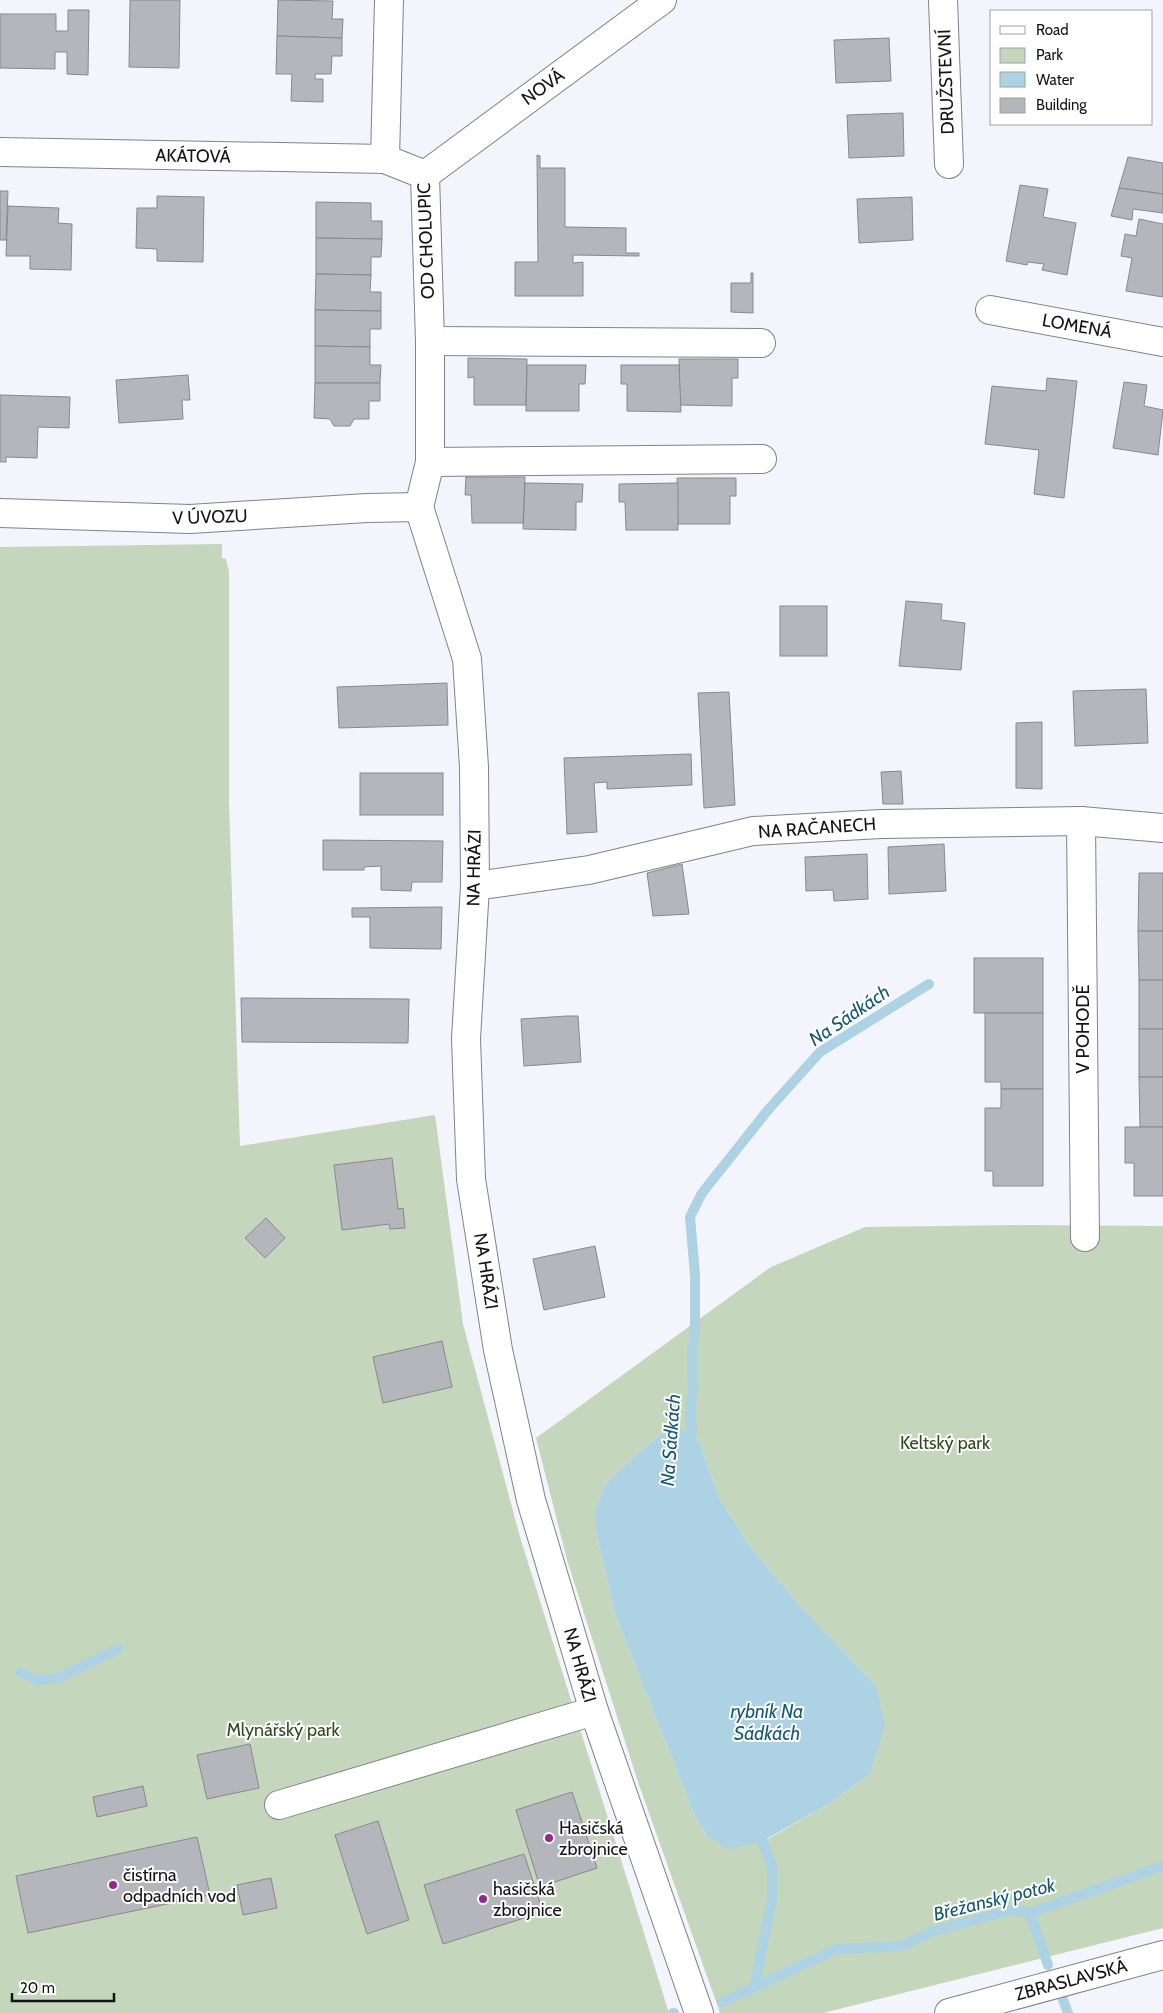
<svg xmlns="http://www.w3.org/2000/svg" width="1163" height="2013" viewBox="0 0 1163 2013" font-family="Cabin,sans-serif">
<rect width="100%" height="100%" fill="#f4f5fc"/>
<!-- green -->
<g fill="#c4d6bb" fill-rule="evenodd">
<path d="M 222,544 L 222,558 L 226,559 L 229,571 L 229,802 L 240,1146 L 435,1115 L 463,1324 L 520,1537 L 669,2013 L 0,2013 L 0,547 Z"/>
<path d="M 1028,1225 L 1163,1226 L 1163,1928 L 823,2013 L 720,2013 L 638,1782 L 567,1560 L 536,1438 L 771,1267 L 865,1227 ZM 692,1430 L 701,1446 L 719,1498 L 752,1549 L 801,1607 L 876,1685 L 869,1775 L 827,1805 L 763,1842 L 707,1836 L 694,1814 L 615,1614 L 596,1532 L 596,1508 L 605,1485 L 622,1467 L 661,1434 Z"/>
</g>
<!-- water -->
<path fill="#acd2e3" d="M 677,1429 L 692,1430 L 701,1446 L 719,1498 L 752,1549 L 801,1607 L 876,1685 L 885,1727 L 869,1775 L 827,1805 L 763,1841 L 728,1849 L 707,1836 L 694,1814 L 615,1614 L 596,1532 L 596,1508 L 605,1485 L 622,1467 L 661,1434 Z"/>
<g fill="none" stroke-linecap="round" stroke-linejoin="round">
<!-- stream -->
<g stroke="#acd2e3" stroke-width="10">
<path d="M 690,1443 L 692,1430 L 690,1411 L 693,1388 L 692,1352 L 695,1328 L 695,1275 L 690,1217 L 702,1193 L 768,1110 L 820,1052 L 929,984"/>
<path d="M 20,1672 L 38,1680 L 56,1679 L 118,1649"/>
<path d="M 1030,1913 L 1048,1965"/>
<path d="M 754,1988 L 772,1899 L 772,1867 L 758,1829"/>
<path d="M 1062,1997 L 1068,2013"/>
<path d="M 722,2002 L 837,1949 L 902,1946 L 933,1931 L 1012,1910 L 1030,1913 L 1163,1866"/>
<path d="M 673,2013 L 674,2013"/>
</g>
</g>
<!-- building -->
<g fill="#b5b5bc" stroke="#88888e">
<path d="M 130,0 L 180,0 L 179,68 L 129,67 Z"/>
<path d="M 278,0 L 333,1 L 332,19 L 343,19 L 342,38 L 277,36 Z"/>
<path d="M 68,10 L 89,10 L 88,75 L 67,74 L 67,52 L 55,52 L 55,69 L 0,68 L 0,14 L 56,14 L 56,31 L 68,31 Z"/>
<path d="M 277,36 L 342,38 L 342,56 L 332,56 L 331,74 L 315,74 L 315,79 L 323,79 L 323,102 L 291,101 L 292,74 L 276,74 Z"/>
<path d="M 889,38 L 891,81 L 836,83 L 834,40 Z"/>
<path d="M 903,113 L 904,156 L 849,158 L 847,115 Z"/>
<path d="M 537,155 L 540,156 L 540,168 L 565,168 L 565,227 L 626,228 L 626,253 L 639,253 L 639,256 L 573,255 L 573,263 L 583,262 L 583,296 L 515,296 L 515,262 L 538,262 Z"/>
<path d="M 1128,157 L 1163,163 L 1163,194 L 1119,188 Z"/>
<path d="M 1020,185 L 1048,189 L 1043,217 L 1076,223 L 1067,275 L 1042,270 L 1044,264 L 1028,262 L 1027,265 L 1006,261 Z"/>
<path d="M 1119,188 L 1163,194 L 1163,213 L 1133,209 L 1132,220 L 1111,216 Z"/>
<path d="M 0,191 L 8,191 L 6,240 L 0,240 Z"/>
<path d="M 157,196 L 204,197 L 203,262 L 157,261 L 157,249 L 136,248 L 137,208 L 157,208 Z"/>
<path d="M 912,197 L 913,240 L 859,243 L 857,199 Z"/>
<path d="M 316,202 L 371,203 L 371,221 L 382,221 L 382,239 L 316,238 Z"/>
<path d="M 8,206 L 59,208 L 58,223 L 72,224 L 71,270 L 30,269 L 30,256 L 6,256 Z"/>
<path d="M 1139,219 L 1163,224 L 1163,297 L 1126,291 L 1132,258 L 1121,256 L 1125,234 L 1136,236 Z"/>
<path d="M 316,238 L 382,239 L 381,257 L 371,257 L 371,275 L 316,274 Z"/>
<path d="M 751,273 L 753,273 L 753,313 L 731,312 L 731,283 L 751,283 Z"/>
<path d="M 316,274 L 371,275 L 370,292 L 381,292 L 381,311 L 315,310 Z"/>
<path d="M 315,310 L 381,311 L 381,329 L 370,329 L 370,347 L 315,346 Z"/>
<path d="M 315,346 L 370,347 L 370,365 L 381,365 L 380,383 L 315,383 Z"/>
<path d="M 468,358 L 527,359 L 526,405 L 474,405 L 474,377 L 468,378 Z"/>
<path d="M 679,359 L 738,359 L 738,378 L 732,378 L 732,406 L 680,405 Z"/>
<path d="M 527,365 L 586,365 L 585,384 L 579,384 L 579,411 L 526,411 Z"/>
<path d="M 621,365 L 679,365 L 681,412 L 627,411 L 627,384 L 621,384 Z"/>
<path d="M 188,375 L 190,400 L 182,400 L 183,419 L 119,423 L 116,380 Z"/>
<path d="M 1047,378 L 1077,381 L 1064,498 L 1034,494 L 1039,450 L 985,444 L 992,386 L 1046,391 Z"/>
<path d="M 1124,382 L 1147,385 L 1144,406 L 1163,410 L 1158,455 L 1113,448 Z"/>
<path d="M 315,383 L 380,383 L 380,401 L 369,401 L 369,419 L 354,419 L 350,426 L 334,426 L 330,419 L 314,418 Z"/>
<path d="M 0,395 L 70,397 L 69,428 L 38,427 L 37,458 L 6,457 L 6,462 L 0,462 Z"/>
<path d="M 466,477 L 525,477 L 523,523 L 472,523 L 471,495 L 465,495 Z"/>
<path d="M 677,478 L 736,478 L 736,496 L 730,496 L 730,524 L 678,524 Z"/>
<path d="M 525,483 L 583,484 L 582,502 L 576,502 L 576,530 L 523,529 Z"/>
<path d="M 678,483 L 678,530 L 626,530 L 625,502 L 619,502 L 619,484 Z"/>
<path d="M 906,601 L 942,604 L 941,620 L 965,623 L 961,670 L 899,666 Z"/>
<rect x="780" y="606" width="47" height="50"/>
<path d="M 447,683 L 448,725 L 339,728 L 337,687 Z"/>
<path d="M 1146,689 L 1148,743 L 1075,746 L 1073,691 Z"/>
<path d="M 729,692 L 735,805 L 704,808 L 698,693 Z"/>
<path d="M 1042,722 L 1042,789 L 1016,788 L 1016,723 Z"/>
<path d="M 691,754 L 692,785 L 607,789 L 607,782 L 594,783 L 597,832 L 567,834 L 564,758 Z"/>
<path d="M 901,771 L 903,804 L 883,804 L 881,772 Z"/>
<rect x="360" y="773" width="83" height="42"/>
<path d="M 323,840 L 443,841 L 442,882 L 412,882 L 411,891 L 381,890 L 381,866 L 364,867 L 364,870 L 323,870 Z"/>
<path d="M 944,844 L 946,891 L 889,894 L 888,847 Z"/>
<path d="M 867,854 L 868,899 L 834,901 L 833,890 L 806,891 L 805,857 Z"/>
<path d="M 682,864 L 689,914 L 653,916 L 647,873 Z"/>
<path d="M 1139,873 L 1163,873 L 1163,931 L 1138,931 Z"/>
<path d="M 442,907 L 441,949 L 370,948 L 370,917 L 352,917 L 352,908 Z"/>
<path d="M 1138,931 L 1163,931 L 1163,980 L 1139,980 Z"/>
<rect x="974" y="958" width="69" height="55"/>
<rect x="1139" y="980" width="24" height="49"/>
<path d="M 241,998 L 409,999 L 408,1043 L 242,1042 Z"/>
<path d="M 985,1013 L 1043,1013 L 1043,1089 L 1001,1089 L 1001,1082 L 985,1082 Z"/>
<path d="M 567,1016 L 578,1016 L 581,1062 L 524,1066 L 521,1019 Z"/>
<rect x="1139" y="1029" width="24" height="48"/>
<path d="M 1139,1077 L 1163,1077 L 1163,1127 L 1140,1127 Z"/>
<path d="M 1001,1089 L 1043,1089 L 1043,1186 L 993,1186 L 993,1171 L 985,1171 L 985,1108 L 1001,1108 Z"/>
<path d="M 1125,1127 L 1163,1127 L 1163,1196 L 1134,1196 L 1134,1163 L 1125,1163 Z"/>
<path d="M 392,1158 L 398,1209 L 403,1208 L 405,1228 L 390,1229 L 389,1224 L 342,1230 L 334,1165 Z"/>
<path d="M 266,1218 L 285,1238 L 265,1258 L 245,1238 Z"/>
<path d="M 595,1246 L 605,1297 L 544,1310 L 533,1259 Z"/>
<path d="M 442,1341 L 452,1387 L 383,1403 L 373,1357 Z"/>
<path d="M 250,1744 L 259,1788 L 207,1799 L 197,1755 Z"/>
<path d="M 143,1786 L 147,1806 L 97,1817 L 93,1797 Z"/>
<path d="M 572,1792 L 597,1868 L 540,1887 L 516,1810 Z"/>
<path d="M 378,1821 L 409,1920 L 367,1934 L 335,1835 Z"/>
<path d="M 197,1837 L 210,1895 L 28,1933 L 16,1876 Z"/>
<path d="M 524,1854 L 543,1912 L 443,1944 L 424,1885 Z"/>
<path d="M 271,1878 L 277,1908 L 243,1915 L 237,1885 Z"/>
</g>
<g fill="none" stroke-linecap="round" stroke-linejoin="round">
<!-- minor casing -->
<g stroke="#828288" stroke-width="30">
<g id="minor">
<path d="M 389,0 L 385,159 L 425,175 L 430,341 L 430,462 L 419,507"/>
<path d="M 943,0 L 949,164"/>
<path d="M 0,152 L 385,159"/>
<path d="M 425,175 L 662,0"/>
<path d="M 990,310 L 1163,342"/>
<path d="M 430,341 L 761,343"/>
<path d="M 430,462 L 762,459"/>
<path d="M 419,507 L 467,659 L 474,767 L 475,886 L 466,1039 L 471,1179 L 498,1350 L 531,1500 L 594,1711 L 699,2013"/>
<path d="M 0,513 L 190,519 L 367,508 L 419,507"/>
<path d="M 1081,821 L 1085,1237"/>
<path d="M 475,886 L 589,870 L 753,831 L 881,824 L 1081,821 L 1163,828"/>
<path d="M 279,1805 L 594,1711"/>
</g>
</g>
<!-- major casing -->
<g stroke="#828288" stroke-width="30">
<path id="major" d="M 949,2013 L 1163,1955"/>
</g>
<!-- minor -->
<use href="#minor" stroke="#fff" stroke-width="28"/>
<!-- major -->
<use href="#major" stroke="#fff" stroke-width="28"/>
</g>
<!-- markers -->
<g fill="#93278a" stroke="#fff" stroke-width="2">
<circle cx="549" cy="1838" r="5"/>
<circle cx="113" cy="1885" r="5"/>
<circle cx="483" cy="1899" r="5"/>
</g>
<g text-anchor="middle" stroke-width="4" stroke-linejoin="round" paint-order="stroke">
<!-- street labels -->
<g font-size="18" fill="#141417" stroke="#fff">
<text transform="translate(946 82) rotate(-92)" y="6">DRUŽSTEVNÍ</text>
<text transform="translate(543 87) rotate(-36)" y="6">NOVÁ</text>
<text transform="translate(193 156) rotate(1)" y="6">AKÁTOVÁ</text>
<text transform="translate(426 241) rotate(-92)" y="6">OD CHOLUPIC</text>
<text transform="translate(1077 326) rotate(10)" y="6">LOMENÁ</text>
<text transform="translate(210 517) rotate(-2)" y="6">V ÚVOZU</text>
<text transform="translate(817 828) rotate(-4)" y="6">NA RAČANECH</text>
<text transform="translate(474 868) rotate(-89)" y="6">NA HRÁZI</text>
<text transform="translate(1083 1029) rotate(-90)" y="6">V POHODĚ</text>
<text transform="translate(486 1271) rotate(81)" y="6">NA HRÁZI</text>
<text transform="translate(580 1665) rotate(74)" y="6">NA HRÁZI</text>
<text transform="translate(1071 1980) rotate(-15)" y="6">ZBRASLAVSKÁ</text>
</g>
<!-- park labels -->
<g font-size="18" fill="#2f4a1e" stroke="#fff">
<text x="945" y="1449">Keltský park</text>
<text x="283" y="1736">Mlynářský park</text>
</g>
<!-- poi labels -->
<g font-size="18" fill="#141417" stroke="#fff" text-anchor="start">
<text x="559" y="1834">Hasičská<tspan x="559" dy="21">zbrojnice</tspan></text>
<text x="123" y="1881">čistírna<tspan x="123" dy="21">odpadních vod</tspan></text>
<text x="493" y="1895">hasičská<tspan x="493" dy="21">zbrojnice</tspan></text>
</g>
<!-- water labels -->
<g font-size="19" font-style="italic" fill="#155973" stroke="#fff">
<text transform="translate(849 1015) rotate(-34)" y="7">Na Sádkách</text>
<text transform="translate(670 1440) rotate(-86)" y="7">Na Sádkách</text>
<text x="767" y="1718">rybník Na<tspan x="767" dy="22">Sádkách</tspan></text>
<text transform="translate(994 1899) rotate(-14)" y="7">Břežanský potok</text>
</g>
</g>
<!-- legend -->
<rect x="990" y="10" width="162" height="115" fill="#ffffff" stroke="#a1a1a2"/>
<rect x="1000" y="26" width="25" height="8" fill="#ffffff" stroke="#a1a1a2"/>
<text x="1036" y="35" font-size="15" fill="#141417">Road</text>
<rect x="1000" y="48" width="25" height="15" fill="#c4d6bb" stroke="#a1a1a2"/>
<text x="1036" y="60" font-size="15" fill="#141417">Park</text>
<rect x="1000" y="72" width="25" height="15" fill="#acd2e3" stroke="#a1a1a2"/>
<text x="1036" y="85" font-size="15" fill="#141417">Water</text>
<rect x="1000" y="98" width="25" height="15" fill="#b5b5bc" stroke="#a1a1a2"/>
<text x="1036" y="110" font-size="15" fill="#141417">Building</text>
<!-- scale -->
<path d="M12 1993v8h102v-8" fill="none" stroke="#141417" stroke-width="2.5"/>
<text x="20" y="1993" font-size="15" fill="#141417" stroke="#ffffff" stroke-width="4" paint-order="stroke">20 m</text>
</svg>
